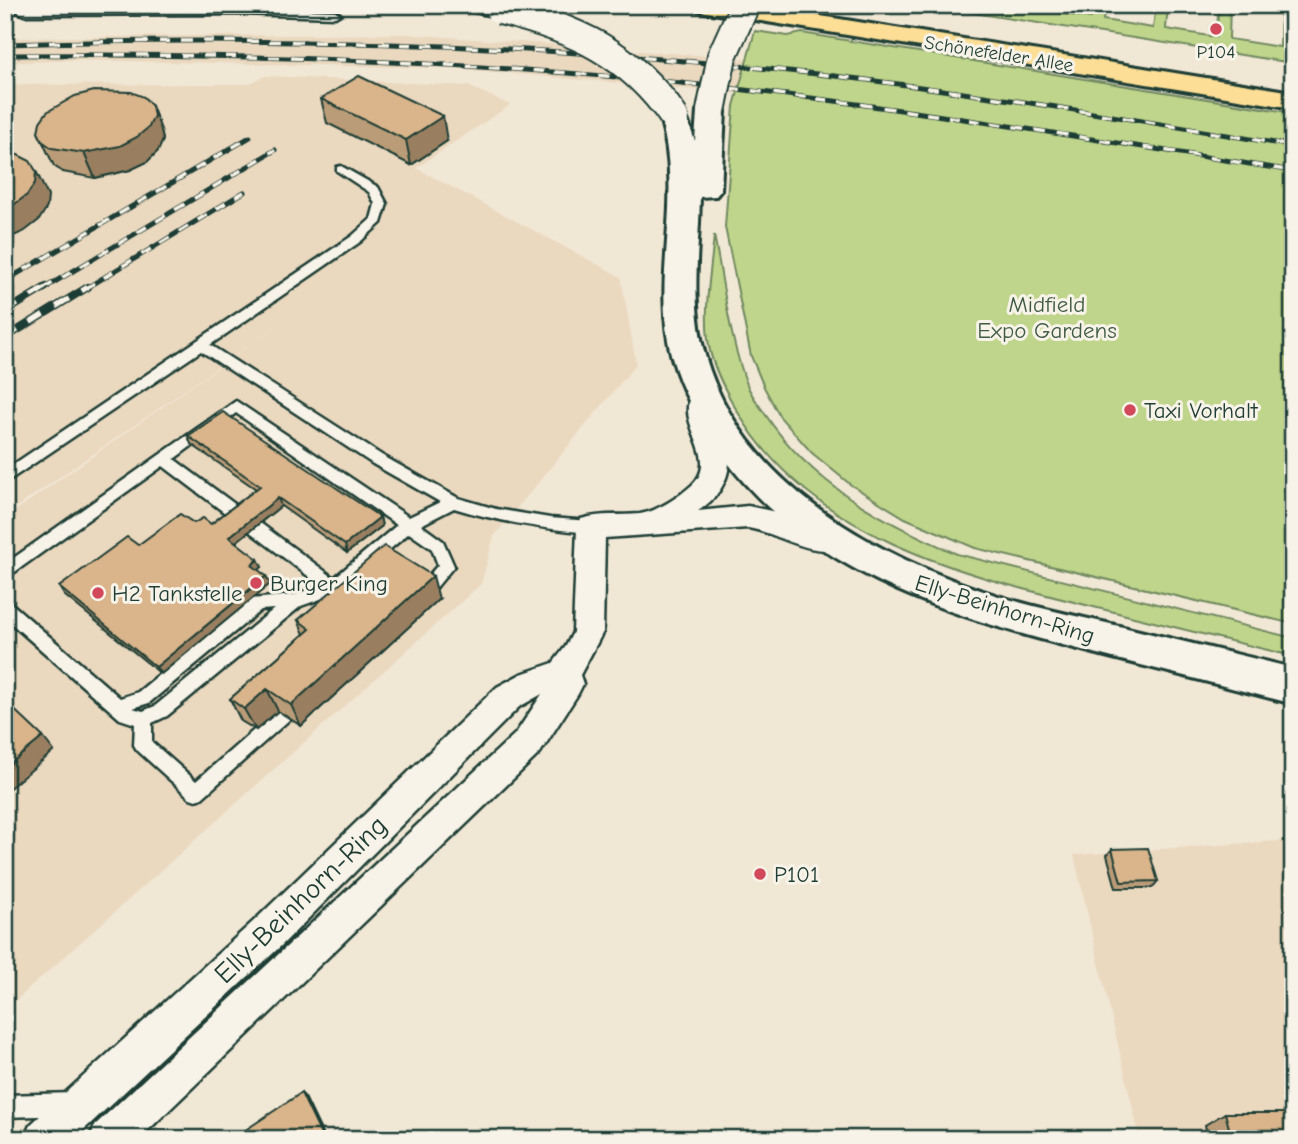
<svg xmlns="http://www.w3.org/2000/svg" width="1298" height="1144" viewBox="0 0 1298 1144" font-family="'Comic Neue',sans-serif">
<rect width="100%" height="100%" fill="#f1e7d5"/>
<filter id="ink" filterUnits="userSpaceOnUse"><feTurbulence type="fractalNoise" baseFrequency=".0143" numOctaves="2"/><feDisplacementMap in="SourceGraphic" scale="14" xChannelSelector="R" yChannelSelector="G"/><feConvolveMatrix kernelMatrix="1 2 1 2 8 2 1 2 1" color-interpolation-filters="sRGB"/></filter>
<g filter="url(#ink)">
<!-- built -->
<g fill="#ead8bf">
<path d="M 405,34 L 820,64 L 740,94 L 451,68 L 71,60 L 5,63 L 5,38 Z"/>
<path d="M 265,76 L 468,86 L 510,105 L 416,168 L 621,277 L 636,364 L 494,536 L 481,584 L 5,1010 L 5,518 L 297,312 L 5,515 L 5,85 L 248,84 Z"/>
<path d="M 1293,840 L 1293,1139 L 1140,1139 L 1074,855 Z"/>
</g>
<!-- green -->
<g fill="#bfd58b" stroke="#6f8960" stroke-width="2">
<path d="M 923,5 L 1043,5 L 1043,11 L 1091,18 L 1094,5 L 1106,5 L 1103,20 L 1153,28 L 1156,5 L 1168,5 L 1166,29 L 1216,37 L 1219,5 L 1230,5 L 1229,39 L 1280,47 L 1281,5 L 1292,5 L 1293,63 Z"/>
<path d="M 755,31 L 788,36 L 802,33 L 1293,113 L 1293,624 L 975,548 L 905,518 L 851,485 L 812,453 L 780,417 L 764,387 L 751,356 L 725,227 L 734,106 Z"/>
<path d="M 714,235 C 724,285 729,339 748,387 C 752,396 759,405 765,414 C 811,484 883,522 957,554 L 1293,638 L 1293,656 C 1229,641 1166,625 1102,609 C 969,576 810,539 736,409 C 725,390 713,368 709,346 C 703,310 711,271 714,235 Z"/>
</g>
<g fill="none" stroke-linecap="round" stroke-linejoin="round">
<!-- service casing -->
<g stroke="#1f3d34" stroke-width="5">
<g id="service">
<path d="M 5,5 L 17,5 L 26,9 L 236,8 L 335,11 L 340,14 L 335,17 L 236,14 L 24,15 Z"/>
<path d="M 341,166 L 378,187 L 387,204 L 381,223 L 360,242 L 210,345 L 383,456 L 458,498 L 496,509 L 550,518 L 591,521 L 599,527 L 591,533 C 544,529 500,522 454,508 L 421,525 L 443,541 L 454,566 L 431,594 L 419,594 L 417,589 L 438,565 L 432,549 L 409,533 L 340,592 L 301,606 L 167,716 L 152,723 L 152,742 L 196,781 L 278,709 L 284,707 L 290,709 L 293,714 L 290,719 L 202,798 L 196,800 L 190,798 L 137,750 L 134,745 L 135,724 L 120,719 L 5,618 L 5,602 L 11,603 L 120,698 L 138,692 L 251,599 L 294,595 L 320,585 L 163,466 L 5,579 L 5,564 L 236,401 L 409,517 L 440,502 L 373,464 L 201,351 L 5,483 L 5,470 L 352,236 L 371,219 L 375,204 L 369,192 L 337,171 L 337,167 ZM 236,413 L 397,525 L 334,578 L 174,459 ZM 274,609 L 155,706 L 143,711 L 133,708 L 149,703 L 261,610 Z"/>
<path d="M 73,1093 L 80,1097 L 84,1104 L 80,1111 L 73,1115 L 5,1117 L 5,1095 Z"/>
</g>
</g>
<!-- minor casing -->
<g stroke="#1f3d34" stroke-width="5">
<path id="minor" d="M 701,392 L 710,394 C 715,403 712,411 715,421 C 718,428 722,434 725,441 C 736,469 723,495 698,511 L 748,506 L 776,512 L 807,525 L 843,531 L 848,539 L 843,547 C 810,558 780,533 748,528 L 605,538 L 603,632 L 580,675 L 583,684 L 578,694 L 540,753 L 139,1139 L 89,1139 L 95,1125 L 516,733 L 542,694 L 519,707 L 282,945 L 74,1139 L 24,1139 L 30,1125 L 256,919 L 497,687 L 521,674 L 553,663 L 566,646 L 573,632 L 577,527 L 581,519 C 600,513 620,516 640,514 C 656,512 680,496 692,485 C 722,457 674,424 692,394 Z"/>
</g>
<!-- tertiary casing -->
<g stroke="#1f3d34" stroke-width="6">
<g id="tertiary">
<path d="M 464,5 L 509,5 L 512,10 L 509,15 L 500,17 L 467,10 Z"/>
<path d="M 711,103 L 721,105 L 725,111 L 721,190 L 716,196 L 700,197 C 699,250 690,303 705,355 C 742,487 884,561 1005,598 C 1044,610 1084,617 1123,627 C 1180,641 1236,654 1293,668 L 1293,704 C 1233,688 1173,673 1113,658 C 970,622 810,580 720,452 C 699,423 682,392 672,358 C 650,278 685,201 660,117 L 664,111 L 674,109 L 684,111 L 695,141 L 697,111 L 701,105 Z"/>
</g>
</g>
<!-- trunk casing -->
<g stroke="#1f3d34" stroke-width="6">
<path id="trunk" d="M 694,5 L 753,5 L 1293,92 L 1293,108 L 706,12 L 697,10 Z"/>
</g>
<!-- service -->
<use href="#service" fill="#f7f3e8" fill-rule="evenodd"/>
<!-- minor -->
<use href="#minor" fill="#f7f3e8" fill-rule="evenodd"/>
<!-- tertiary -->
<use href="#tertiary" fill="#f7f3e8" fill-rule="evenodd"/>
<!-- trunk -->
<use href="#trunk" fill="#fcde96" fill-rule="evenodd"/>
<!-- rail-far1 casing -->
<g stroke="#1f3d34" stroke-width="5">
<g id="rail-far1">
<path d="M 5,44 C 276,36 547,44 817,74 C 977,92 1135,120 1293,146"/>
<path d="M 5,55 C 213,53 422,60 629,78 C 852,98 1072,136 1293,171"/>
<path d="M 5,281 L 250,137"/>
<path d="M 43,289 L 275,150"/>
<path d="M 85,289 L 244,192"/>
</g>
</g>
<!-- rail casing -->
<g stroke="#1f3d34" stroke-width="8">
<g id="rail">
<path d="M 5,312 L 46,287"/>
<path d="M 5,338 L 88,287"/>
</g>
</g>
<!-- rail-far1 -->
<use href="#rail-far1" stroke="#f7f3e8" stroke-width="3.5" stroke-dasharray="11" stroke-linecap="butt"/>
<!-- rail -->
<use href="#rail" stroke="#f7f3e8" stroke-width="5" stroke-dasharray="15" stroke-linecap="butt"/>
<!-- tertiary-bridge casing -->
<g stroke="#1f3d34" stroke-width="32" stroke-linecap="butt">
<g id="tertiary-bridge">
<path d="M 500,10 C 574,28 630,53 674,117"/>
<path d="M 711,111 L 722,56 L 745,5"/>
</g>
</g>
<!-- tertiary-bridge -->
<use href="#tertiary-bridge" stroke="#f7f3e8" stroke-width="28"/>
</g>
<!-- wall -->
<g fill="#bb9c78" stroke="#1f3d34" stroke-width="2">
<path d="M 321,99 L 447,141 L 411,165 L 327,123 Z"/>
<path d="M 152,106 L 161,130 L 163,140 L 158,151 L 147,162 L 130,170 L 95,178 L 63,172 L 54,166 L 38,132 Z"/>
<path d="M 188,436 L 380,517 L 382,526 L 347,553 L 281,506 L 236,542 L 262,567 L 258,570 L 270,584 L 161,674 L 64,595 L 59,587 L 138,545 L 211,524 L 256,489 L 191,444 Z"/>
<path d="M 439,599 L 301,726 L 278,711 L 256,730 L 241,721 L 230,699 L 304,634 L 298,620 Z"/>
<path d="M 1112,849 L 1158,881 L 1152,888 L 1116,888 L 1107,855 Z"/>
<path d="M 1225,1113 L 1293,1139 L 1208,1139 L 1205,1125 Z"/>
</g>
<!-- shaded-wall -->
<g fill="#997f61" stroke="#1f3d34" stroke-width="2">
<path d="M 152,106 L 161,130 L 163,140 L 158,151 L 147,162 L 130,170 L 95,178 L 84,153 Z"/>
<path d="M 5,109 L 6,109 L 14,126 L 5,130 Z"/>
<path d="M 443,116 L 447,141 L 411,165 L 406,140 Z"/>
<path d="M 36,171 L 48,196 L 47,207 L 39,220 L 25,231 L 5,240 L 5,209 Z"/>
<path d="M 278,498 L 281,506 L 232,545 L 229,537 Z"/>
<path d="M 380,517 L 382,526 L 347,553 L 345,545 Z"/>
<path d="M 258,559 L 262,567 L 255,573 L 252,565 Z"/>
<path d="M 266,576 L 270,584 L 161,674 L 156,667 Z"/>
<path d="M 433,576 L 439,599 L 301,726 L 291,705 Z"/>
<path d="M 267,689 L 278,711 L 256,730 L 244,709 Z"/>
<path d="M 43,737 L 54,751 L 6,791 L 5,790 L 5,768 Z"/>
<path d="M 301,1093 L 305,1097 L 325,1139 L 323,1139 Z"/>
</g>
<!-- building -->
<g fill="#dab58b" stroke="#1f3d34" stroke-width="2">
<path d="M 359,76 L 443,116 L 406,140 L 321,99 Z"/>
<path d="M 94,91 L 131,92 L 144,97 L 152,106 L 154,116 L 149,127 L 137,137 L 120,146 L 84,153 L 52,148 L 42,141 L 38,132 L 40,122 L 47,112 L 75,96 Z"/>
<path d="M 5,152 L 18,155 L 30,161 L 36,171 L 35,183 L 27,195 L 12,206 L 5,209 Z"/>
<path d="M 223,412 L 380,517 L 345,545 L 278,498 L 229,537 L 258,559 L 252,565 L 266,576 L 156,667 L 59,587 L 127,537 L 138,545 L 180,514 L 194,523 L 203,518 L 211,524 L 260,486 L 188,436 Z"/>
<path d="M 384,546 L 433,576 L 291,705 L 267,689 L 244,709 L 230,699 L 310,629 L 298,620 Z"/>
<path d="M 5,701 L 43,737 L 5,768 Z"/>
<path d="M 1148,848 L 1158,881 L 1121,882 L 1112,849 Z"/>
<path d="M 301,1093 L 323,1139 L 232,1139 Z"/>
<path d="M 1225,1113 L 1293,1113 L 1293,1139 L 1232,1139 Z"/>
</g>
</g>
<!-- markers -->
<g fill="#d1495b" stroke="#f7f3e8" stroke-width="2.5">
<circle cx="1216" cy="29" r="7"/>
<circle cx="1130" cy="410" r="7"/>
<circle cx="256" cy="583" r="7"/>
<circle cx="98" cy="593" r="7"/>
<circle cx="760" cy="874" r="7"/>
</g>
<g text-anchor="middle" stroke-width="6" stroke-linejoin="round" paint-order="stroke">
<!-- far-poi labels -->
<g font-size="19" fill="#1f3d34" stroke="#f7f3e8">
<text x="1216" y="58">P104</text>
</g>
<!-- far-street labels -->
<g font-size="19" fill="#1f3d34" stroke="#f7f3e8">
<text transform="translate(999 53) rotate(9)" y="7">Schönefelder Allee</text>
</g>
<!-- park labels -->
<g font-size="23" fill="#3f5b45" stroke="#f7f3e8">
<text x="1047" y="312">Midfield<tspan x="1047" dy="26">Expo Gardens</tspan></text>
</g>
<!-- poi labels -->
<g font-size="23" fill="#1f3d34" stroke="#f7f3e8" text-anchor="start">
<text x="1144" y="418">Taxi Vorhalt</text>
<text x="270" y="591">Burger King</text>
<text x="112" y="601">H2 Tankstelle</text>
<text x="774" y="882">P101</text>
</g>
<!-- street labels -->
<g font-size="23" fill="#1f3d34" stroke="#f7f3e8">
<text transform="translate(1005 609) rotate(17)" y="8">Elly-Beinhorn-Ring</text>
</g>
<!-- near-street labels -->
<g font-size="28" fill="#1f3d34" stroke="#f7f3e8">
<text transform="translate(300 899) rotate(-44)" y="10">Elly-Beinhorn-Ring</text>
</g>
</g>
<!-- margin -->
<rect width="1298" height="1144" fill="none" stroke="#f7f3e8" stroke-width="28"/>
<rect x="14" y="14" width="1270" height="1116" fill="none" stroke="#1f3d34" stroke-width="2.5" filter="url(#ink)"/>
</svg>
